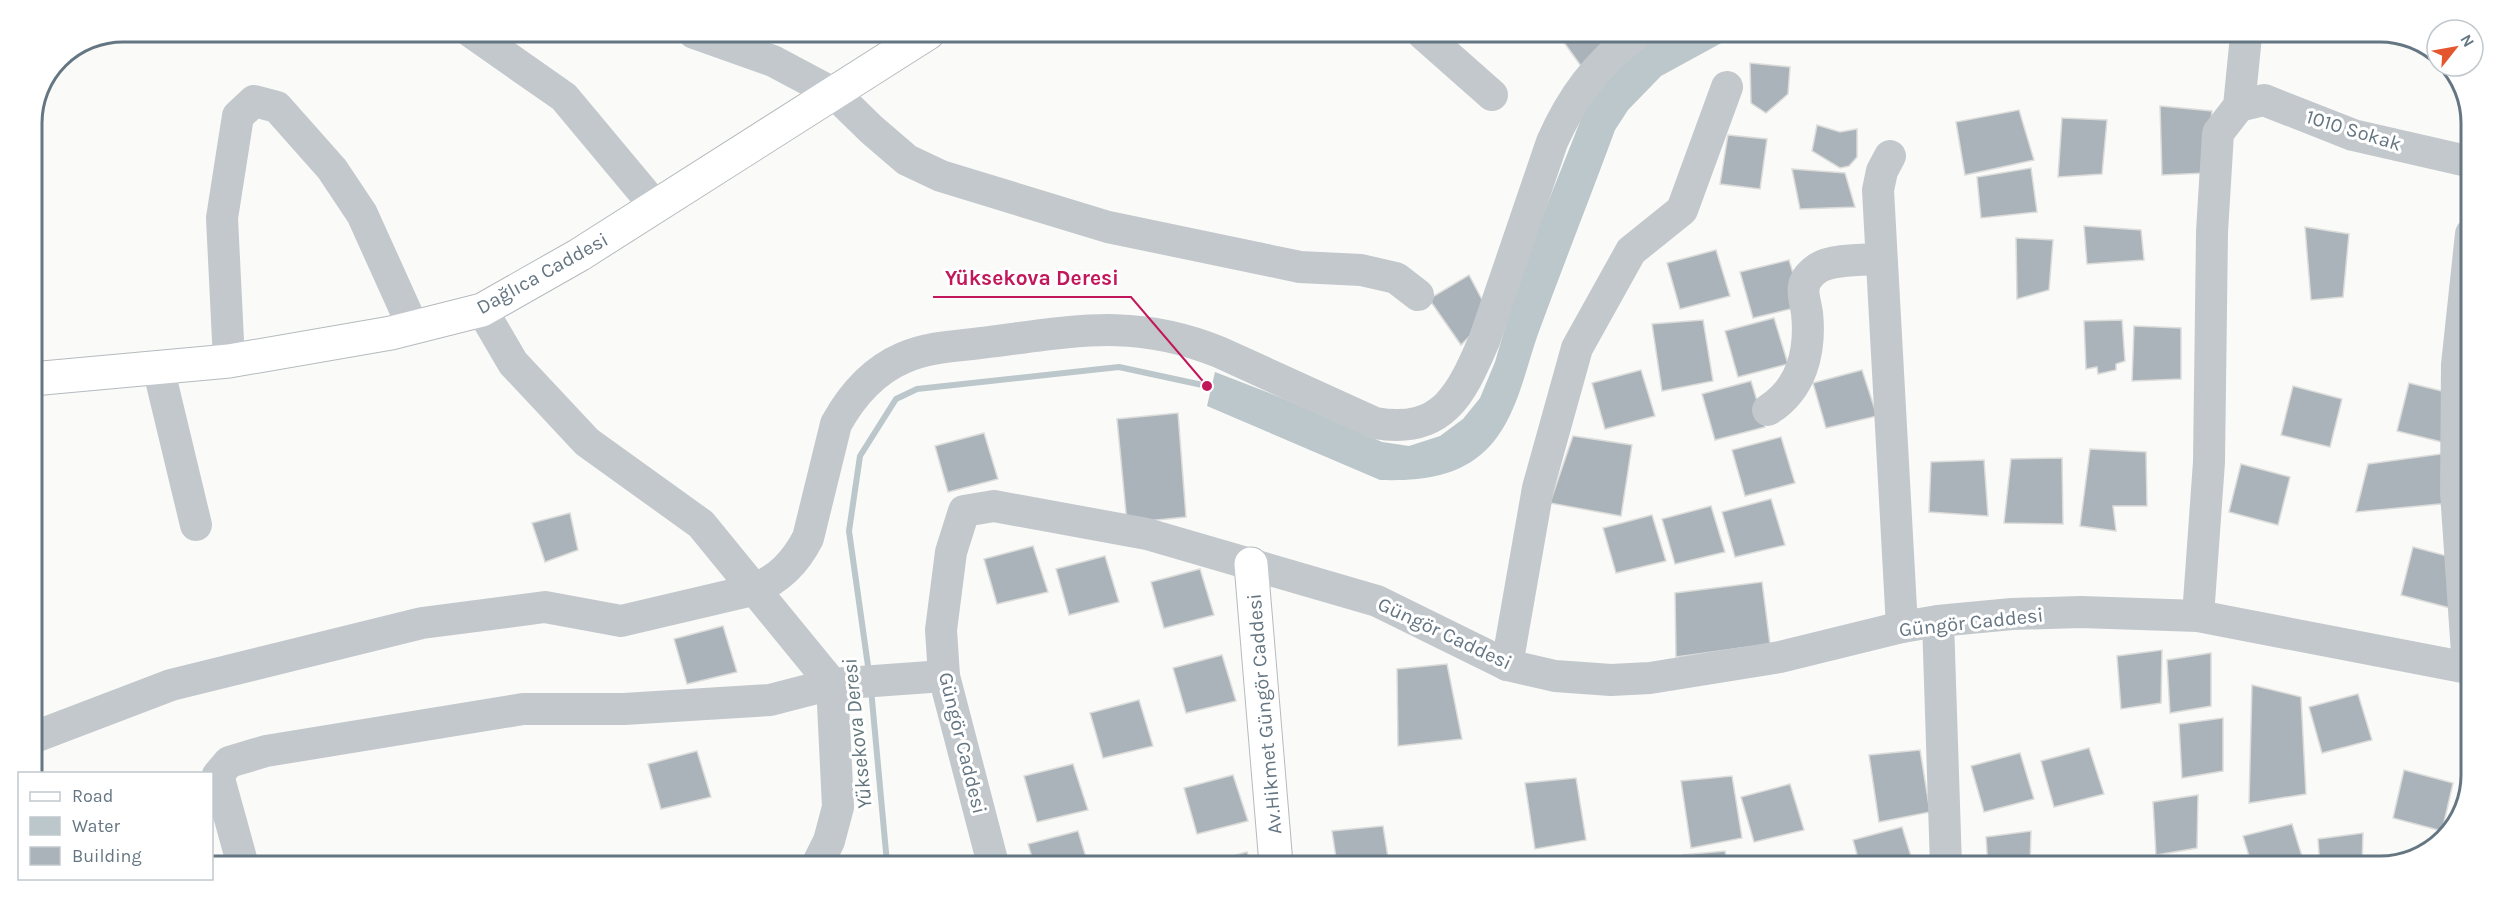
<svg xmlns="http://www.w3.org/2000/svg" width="2503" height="898" viewBox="0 0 2503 898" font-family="Karla,sans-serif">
<rect width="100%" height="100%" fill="#fafaf8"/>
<!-- water -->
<path fill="#bbc7cb" d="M 1657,35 L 1736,35 L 1661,76 L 1628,110 L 1615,130 C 1590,198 1563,266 1538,334 C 1525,371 1516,421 1486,450 C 1457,478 1418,481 1380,480 L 1207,406 L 1215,372 L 1282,398 L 1382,442 L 1409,446 L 1440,436 L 1463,419 L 1480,398 L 1495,362 L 1524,263 L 1589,99 L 1633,51 Z"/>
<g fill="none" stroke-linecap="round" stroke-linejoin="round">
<!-- stream -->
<g stroke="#bbc7cb" stroke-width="6">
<path d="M 869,673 L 849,531 L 860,456 L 896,399 L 917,389 L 1119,367 L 1207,386 L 1217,391"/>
<path d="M 871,689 L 887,863"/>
</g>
</g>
<!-- building -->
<g fill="#aab3b9" stroke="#dcdcda" stroke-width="1.5">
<path d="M 1558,34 L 1614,35 L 1586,73 Z"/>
<path d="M 1750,63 L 1790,67 L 1788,94 L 1766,113 L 1751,103 Z"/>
<path d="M 2160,106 L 2212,111 L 2206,173 L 2162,175 Z"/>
<path d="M 2019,110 L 2034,160 L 1965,175 L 1956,122 Z"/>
<path d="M 2062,118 L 2107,120 L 2102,174 L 2058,177 Z"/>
<path d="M 1817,125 L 1840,132 L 1857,129 L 1857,157 L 1849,166 L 1840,168 L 1812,151 Z"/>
<path d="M 1728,135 L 1767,139 L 1760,189 L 1720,184 Z"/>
<path d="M 2031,168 L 2037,212 L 1981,218 L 1977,177 Z"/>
<path d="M 1792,169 L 1845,173 L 1855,207 L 1800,209 Z"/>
<path d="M 2084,226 L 2141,230 L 2144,260 L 2087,264 Z"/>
<path d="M 2305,227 L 2349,234 L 2343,297 L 2311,300 Z"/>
<path d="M 2016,238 L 2053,240 L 2049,290 L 2017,299 Z"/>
<path d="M 1716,250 L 1730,296 L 1680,309 L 1667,263 Z"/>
<path d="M 1789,260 L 1803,306 L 1753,318 L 1740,272 Z"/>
<path d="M 1469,275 L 1490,315 L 1461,345 L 1429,299 Z"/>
<path d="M 1774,318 L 1788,364 L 1738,377 L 1725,331 Z"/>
<path d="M 1703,320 L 1713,381 L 1662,391 L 1652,324 Z"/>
<path d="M 2122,320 L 2125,361 L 2116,364 L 2116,370 L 2098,374 L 2097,367 L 2086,369 L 2084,321 Z"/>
<path d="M 2134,326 L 2181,328 L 2181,379 L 2132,381 Z"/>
<path d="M 1641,370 L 1655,416 L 1605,429 L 1592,383 Z"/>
<path d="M 1862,370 L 1877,416 L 1826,428 L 1813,383 Z"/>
<path d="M 1751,381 L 1765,427 L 1715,440 L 1702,394 Z"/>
<path d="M 2409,383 L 2458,395 L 2446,443 L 2397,431 Z"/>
<path d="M 2293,386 L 2342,399 L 2330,447 L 2281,435 Z"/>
<path d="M 1178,413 L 1186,517 L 1127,523 L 1117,419 Z"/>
<path d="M 984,433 L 998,479 L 948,492 L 935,446 Z"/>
<path d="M 1573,436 L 1632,445 L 1621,516 L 1550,503 Z"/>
<path d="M 1781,437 L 1795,483 L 1745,496 L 1732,450 Z"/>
<path d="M 2090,449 L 2146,452 L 2147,506 L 2113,506 L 2116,531 L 2080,526 Z"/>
<path d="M 2448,453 L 2450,503 L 2356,512 L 2368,464 Z"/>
<path d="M 2062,458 L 2063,524 L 2004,523 L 2011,459 Z"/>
<path d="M 1984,460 L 1988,516 L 1929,512 L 1931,462 Z"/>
<path d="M 2241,464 L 2290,477 L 2278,525 L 2229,512 Z"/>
<path d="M 1771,499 L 1785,545 L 1735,557 L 1722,512 Z"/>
<path d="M 1711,506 L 1725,552 L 1675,564 L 1662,519 Z"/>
<path d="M 570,513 L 578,550 L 545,562 L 532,523 Z"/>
<path d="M 1652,515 L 1666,561 L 1616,573 L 1603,528 Z"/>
<path d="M 1033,546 L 1048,592 L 997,604 L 984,559 Z"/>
<path d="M 2413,547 L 2462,560 L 2450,608 L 2401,595 Z"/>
<path d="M 1105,556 L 1119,602 L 1069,615 L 1056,569 Z"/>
<path d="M 1200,569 L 1214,615 L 1164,628 L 1151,582 Z"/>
<path d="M 1762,582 L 1770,644 L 1676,657 L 1675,593 Z"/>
<path d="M 723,626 L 737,672 L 687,684 L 674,639 Z"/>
<path d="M 2162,650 L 2161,703 L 2121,709 L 2117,656 Z"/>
<path d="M 2211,653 L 2211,706 L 2170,713 L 2167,660 Z"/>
<path d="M 1222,655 L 1236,701 L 1186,713 L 1173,668 Z"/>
<path d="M 1447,664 L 1462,739 L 1398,746 L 1397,669 Z"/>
<path d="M 2252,685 L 2301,697 L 2306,794 L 2249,803 Z"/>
<path d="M 2358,694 L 2372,740 L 2322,753 L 2309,707 Z"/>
<path d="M 1139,700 L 1153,746 L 1103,758 L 1090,713 Z"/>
<path d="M 2223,718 L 2223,771 L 2182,778 L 2179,724 Z"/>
<path d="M 2089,748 L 2104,794 L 2054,807 L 2041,761 Z"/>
<path d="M 1920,750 L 1930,812 L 1879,822 L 1869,755 Z"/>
<path d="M 697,751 L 711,797 L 661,809 L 648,764 Z"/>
<path d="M 2020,753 L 2034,799 L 1984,812 L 1971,766 Z"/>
<path d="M 1073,764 L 1088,810 L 1037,822 L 1024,776 Z"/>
<path d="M 2404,770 L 2453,783 L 2442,831 L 2393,818 Z"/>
<path d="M 1233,775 L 1248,821 L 1197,834 L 1184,788 Z"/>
<path d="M 1732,776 L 1742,838 L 1691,848 L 1681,781 Z"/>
<path d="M 1576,778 L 1586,840 L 1535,849 L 1525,783 Z"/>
<path d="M 1790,784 L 1804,830 L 1754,842 L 1741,797 Z"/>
<path d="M 2198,795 L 2197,848 L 2156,855 L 2153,802 Z"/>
<path d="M 2292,824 L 2305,866 L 2252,866 L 2243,836 Z"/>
<path d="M 1383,826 L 1389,864 L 1337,864 L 1332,831 Z"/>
<path d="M 1902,827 L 1914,866 L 1860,865 L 1853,840 Z"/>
<path d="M 1078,831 L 1088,864 L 1034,864 L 1028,844 Z"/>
<path d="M 2031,831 L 2030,866 L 1988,866 L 1986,837 Z"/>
<path d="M 2363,833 L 2362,866 L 2320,866 L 2318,839 Z"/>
<path d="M 1725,851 L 1728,865 L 1685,865 L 1683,855 Z"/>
<path d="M 1247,852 L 1251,864 L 1203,864 Z"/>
</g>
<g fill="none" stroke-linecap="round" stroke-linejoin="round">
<!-- major casing -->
<g stroke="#b5babe" stroke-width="35">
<g id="major">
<path d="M 32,379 L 229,361 L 391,333 L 482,310 L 579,255 L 928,33"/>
<path d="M 1251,564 L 1276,864"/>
</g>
</g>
<!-- minor -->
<g stroke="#c3c8cc" stroke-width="32">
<path d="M 471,32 L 564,97 L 655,206"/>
<path d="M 694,33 L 773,61 L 835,94 L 872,130 L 907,160 L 941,176 L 1108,227 L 1300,267 L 1361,270 L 1396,278 L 1418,295"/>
<path d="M 1423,34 L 1492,95"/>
<path d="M 2239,106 L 2264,100 L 2353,135 L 2471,162"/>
<path d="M 1890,156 L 1882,171 L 1878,190 L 1902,627"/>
<path d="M 482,310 L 513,363 L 587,442 L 701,524 L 832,684 L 838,807 L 829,841 L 818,863"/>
<path d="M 229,361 L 222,218 L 238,116 L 254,101 L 277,107 L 332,169 L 362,214 L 413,327"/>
<path d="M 158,367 L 196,525"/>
<path d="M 1768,410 C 1802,389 1811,351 1807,313 C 1806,305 1802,294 1804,286 C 1805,279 1812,272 1818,268 C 1832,259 1864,260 1881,259"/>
<path d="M 2198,616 L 2209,462 L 2212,232 L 2218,133 L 2239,106 L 2246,36"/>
<path d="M 1938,621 L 1946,866"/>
<path d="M 1507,665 L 1538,488 L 1577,348 L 1631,251 L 1682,210 L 1727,87"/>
<path d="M 2468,668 L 2456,492 L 2457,365 L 2471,234"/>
<path d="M 32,738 L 171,685 L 422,623 L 545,607 L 621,621 L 753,590 C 779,579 795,563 808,538 L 836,424 C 852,395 873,371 903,358 C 930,346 961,346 989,342 C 1076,331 1135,318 1219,352 L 1375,423 C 1443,435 1461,394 1484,341 L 1552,142 C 1572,97 1596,65 1635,35"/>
<path d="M 242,862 L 218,775 L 229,762 L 266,751 L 523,709 L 624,709 L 770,700 L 832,684 L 944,676"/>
<path d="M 993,864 L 944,676 L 941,630 L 951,552 L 964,511 L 994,506 L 1147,534 L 1377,601 L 1507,665 L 1555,676 L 1611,680 L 1650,678 L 1780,657 L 1902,627 L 1938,621 L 2012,614 L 2081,612 L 2198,616 L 2468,668"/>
</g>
<!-- major -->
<use href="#major" stroke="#fff" stroke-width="33"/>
</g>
<g text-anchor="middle" stroke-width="6" stroke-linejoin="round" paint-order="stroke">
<!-- street labels -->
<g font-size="20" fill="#657683" stroke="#fff">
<text transform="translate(2354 130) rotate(17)" y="7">1010 Sokak</text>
<text transform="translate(542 273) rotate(-29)" y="7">Dağlıca Caddesi</text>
<text transform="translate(1971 622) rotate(-6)" y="7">Güngör Caddesi</text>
<text transform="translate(1445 633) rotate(25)" y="7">Güngör Caddesi</text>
<text transform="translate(1264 714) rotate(-95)" y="7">Av.Hikmet Güngör Caddesi</text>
<text transform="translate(963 743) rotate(76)" y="7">Güngör Caddesi</text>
</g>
<!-- water labels -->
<g font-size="21" font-style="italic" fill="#60757c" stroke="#fff">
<text transform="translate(857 734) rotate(-96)" y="7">Yüksekova Deresi</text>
</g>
</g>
<!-- crop -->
<path d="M0 0H2503V898H0ZM123 42H2380A81 81 0 0 1 2461 123V775A81 81 0 0 1 2380 856H123A81 81 0 0 1 42 775V123A81 81 0 0 1 123 42Z" fill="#fff" fill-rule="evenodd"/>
<path fill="none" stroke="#657683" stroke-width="3" d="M123 42H2380A81 81 0 0 1 2461 123V775A81 81 0 0 1 2380 856H123A81 81 0 0 1 42 775V123A81 81 0 0 1 123 42Z"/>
<!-- callouts -->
<path fill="none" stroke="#c2185b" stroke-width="2" d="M1207 386L1131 297H933"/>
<circle fill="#c2185b" stroke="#fff" stroke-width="2" cx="1207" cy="386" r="6"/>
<g font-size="21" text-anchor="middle" font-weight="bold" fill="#c2185b" stroke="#fff" stroke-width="6" stroke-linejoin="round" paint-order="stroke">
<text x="1032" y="285">Yüksekova Deresi</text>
</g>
<!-- legend -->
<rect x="18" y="772" width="195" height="108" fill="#ffffff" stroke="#c1c8cd" stroke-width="1.5"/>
<rect x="30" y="792" width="30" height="9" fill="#ffffff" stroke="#c1c8cd" stroke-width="1.5"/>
<text x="72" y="802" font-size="18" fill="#657683">Road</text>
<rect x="30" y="817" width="30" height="18" fill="#bbc7cb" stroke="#c1c8cd" stroke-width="1.5"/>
<text x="72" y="832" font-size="18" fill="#657683">Water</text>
<rect x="30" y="847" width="30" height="18" fill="#aab3b9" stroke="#c1c8cd" stroke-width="1.5"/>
<text x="72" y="862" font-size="18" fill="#657683">Building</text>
<!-- north arrow -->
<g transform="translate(2455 48) rotate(59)"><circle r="28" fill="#ffffff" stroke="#c1c8cd" stroke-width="1.5"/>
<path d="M0-4.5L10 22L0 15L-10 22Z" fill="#e4572e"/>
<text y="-9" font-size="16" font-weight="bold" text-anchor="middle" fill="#657683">N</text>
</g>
</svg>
